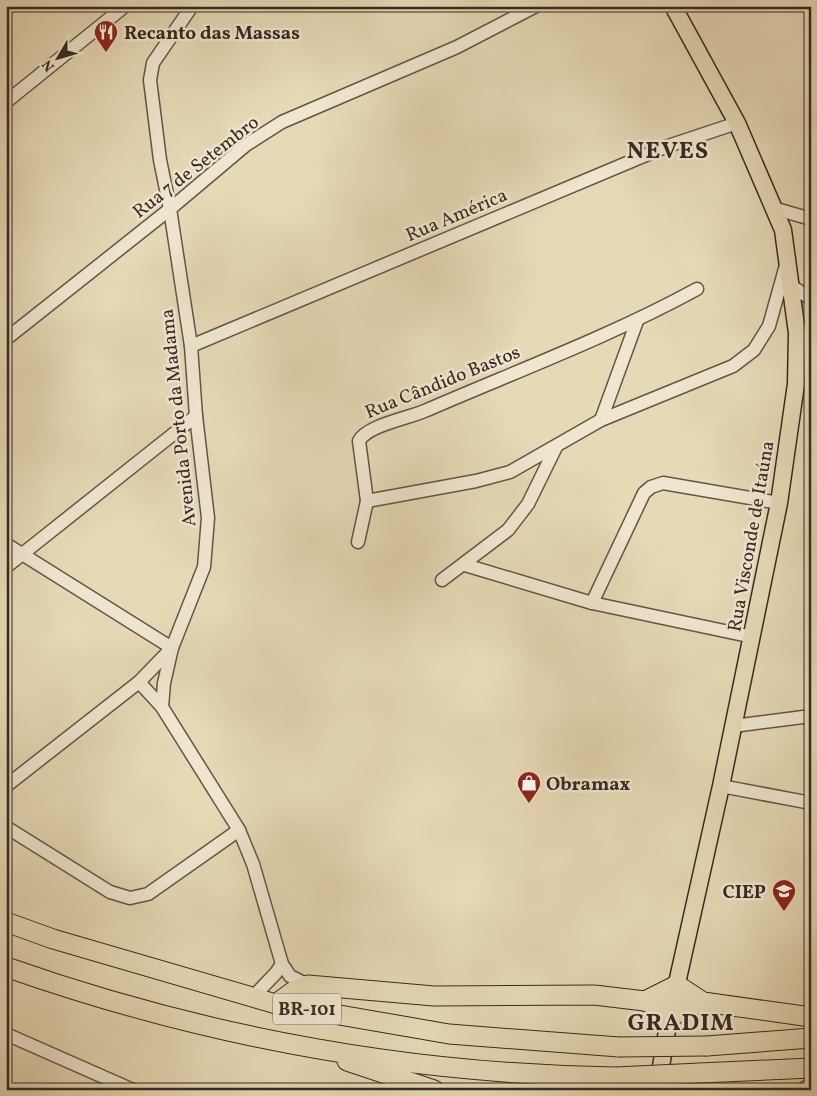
<svg xmlns="http://www.w3.org/2000/svg" width="817" height="1096" viewBox="0 0 817 1096" font-family="Vollkorn,serif">
<rect width="100%" height="100%" fill="#e6d9b6"/>
<filter id="stains"><feTurbulence type="fractalNoise" baseFrequency=".004" numOctaves="4"/><feColorMatrix values="0 0 0 0 .2 0 0 0 0 .09 0 0 0 0 .02 0 0 0 .5 -.17"/></filter>
<radialGradient id="worn" r=".72"><stop offset=".6" stop-color="#630" stop-opacity="0"/><stop offset="1" stop-color="#630" stop-opacity=".3"/></radialGradient>
<g fill="none" stroke-linecap="round" stroke-linejoin="round">
<!-- minor casing -->
<g stroke="#635546" stroke-width="15">
<g id="minor">
<path d="M 192,6 L 153,63 L 150,80 L 160,160 L 170,209 L 191,346 L 196,416 L 208,518 L 204,567 L 172,648 L 139,682 L 162,707 L 239,830 L 253,864 L 282,964 L 290,976 L 308,985"/>
<path d="M 6,102 L 125,6"/>
<path d="M 773,208 L 811,219"/>
<path d="M 790,285 L 811,299"/>
<path d="M 697,289 C 611,336 517,371 427,410 C 410,418 367,425 359,441 L 367,501 L 476,481 L 510,472 L 601,420 L 733,366 L 754,350 L 769,326 L 786,265"/>
<path d="M 6,339 L 170,209 L 246,145 L 282,122 L 457,47 L 536,6"/>
<path d="M 191,346 L 665,147 L 737,123"/>
<path d="M 601,420 L 637,321"/>
<path d="M 358,542 L 367,501"/>
<path d="M 6,544 L 172,648 L 164,683 L 162,707"/>
<path d="M 465,565 L 592,603 L 753,637"/>
<path d="M 6,567 L 196,416"/>
<path d="M 442,580 L 508,530 L 528,504 L 556,447"/>
<path d="M 592,603 L 644,493 L 651,487 L 663,483 L 779,503"/>
<path d="M 733,726 L 811,716"/>
<path d="M 6,786 L 139,682"/>
<path d="M 721,786 L 811,803"/>
<path d="M 6,827 L 110,892 L 130,898 L 148,894 L 239,830"/>
<path d="M 252,998 L 276,973 L 282,964"/>
<path d="M 6,1034 L 133,1090"/>
</g>
</g>
<!-- major casing -->
<g stroke="#372921" stroke-width="19">
<path id="major" d="M 657,1090 L 669,1019 L 721,786 L 779,503 L 796,384 L 797,333 L 783,230 L 737,123 L 673,6"/>
</g>
<!-- highway casing -->
<g stroke="#372921" stroke-width="21">
<g id="highway">
<path d="M 6,922 L 53,939 L 276,1004 L 449,1034 L 619,1047"/>
<path d="M 6,967 C 202,1036 408,1074 616,1077"/>
<path d="M 645,1001 L 659,1007 L 669,1019 L 683,1009 L 703,1002"/>
<path d="M 276,1004 L 295,990 L 308,985 L 434,996 L 594,995 L 645,1001 L 677,985 L 703,1002 L 811,1017"/>
<path d="M 707,1046 L 811,1038"/>
<path d="M 347,1061 L 434,1090"/>
<path d="M 700,1073 L 811,1068"/>
<path d="M 807,1090 L 811,1089"/>
</g>
</g>
<!-- minor -->
<use href="#minor" stroke="#efe6d0" stroke-width="12"/>
<!-- major -->
<use href="#major" stroke="#e6d9b6" stroke-width="16"/>
<!-- highway -->
<use href="#highway" stroke="#e6d9b6" stroke-width="19"/>
<!-- highway-bridge casing -->
<g stroke="#372921" stroke-width="21" stroke-linecap="butt">
<g id="highway-bridge">
<path d="M 619,1047 L 707,1046"/>
<path d="M 616,1077 L 700,1073"/>
</g>
</g>
<!-- highway-bridge -->
<use href="#highway-bridge" stroke="#e6d9b6" stroke-width="19"/>
</g>
<!-- icons -->
<defs>
<g id="restaurant-pin" transform="scale(1.25)"><path d="M0 17L-7.5 6A9.5 9.5 0 1 1 7.5 6Z" fill="#8f2418" stroke="#efe6d0"/><path d="M-5-6h1v4h1v-4h1v4h1v-4h1v5L-1.5 .5V6h-2V.5L-5-1ZM5-6V6H3V1.5H1.5Q1.5-4 5-6Z" fill="#fff"/></g>
<g id="shop-pin" transform="scale(1.25)"><path d="M0 17L-7.5 6A9.5 9.5 0 1 1 7.5 6Z" fill="#8f2418" stroke="#efe6d0"/><path d="M-5-2.5h2.3a2.7 3.5 0 0 1 5.4 0H5L5.5 6h-11ZM-1.5-2.5h3a1.5 2.3 0 0 0-3 0Z" fill="#fff"/></g>
<g id="school-pin" transform="scale(1.25)"><path d="M0 17L-7.5 6A9.5 9.5 0 1 1 7.5 6Z" fill="#8f2418" stroke="#efe6d0"/><path d="M0-5L7-2L0 1L-7-2ZM-4 1L0 2.5L4 1V4Q0 6-4 4Z" fill="#fff"/></g>
</defs>
<g fill-rule="evenodd">
<use href="#restaurant-pin" x="106" y="32"/>
<use href="#shop-pin" x="529" y="783"/>
<use href="#school-pin" x="784" y="891"/>
</g>
<g text-anchor="middle" stroke-width="5" stroke-linejoin="round" paint-order="stroke">
<!-- shield labels -->
<rect fill="#efe6d0" stroke="#6e6256" stroke-width="1" x="273" y="993.5" width="68" height="31" rx="4"/>
<g font-size="18" font-weight="bold" fill="#372921">
<text x="307" y="1015">BR-101</text>
</g>
<!-- poi labels -->
<g font-size="19" font-weight="bold" fill="#372921" stroke="#efe6d0" text-anchor="start">
<text x="124" y="39">Recanto das Massas</text>
<text x="546" y="790">Obramax</text>
<text x="766" y="898" text-anchor="end">CIEP</text>
</g>
<!-- street labels -->
<g font-size="19" fill="#372921" stroke="#efe6d0">
<text transform="translate(195 166) rotate(-38)" y="7">Rua 7 de Setembro</text>
<text transform="translate(456 214) rotate(-23)" y="7">Rua América</text>
<text transform="translate(442 381) rotate(-22)" y="7">Rua Cândido Bastos</text>
<text transform="translate(177 418) rotate(-96)" y="7">Avenida Porto da Madama</text>
<text transform="translate(750 536) rotate(-80)" y="7">Rua Visconde de Itaúna</text>
</g>
<!-- district labels -->
<g font-size="24" font-weight="bold" letter-spacing="1" fill="#372921" stroke="#efe6d0">
<text x="668" y="158">NEVES</text>
<text x="681" y="1030">GRADIM</text>
</g>
</g>
<!-- margin -->
<rect width="817" height="1096" fill="none" stroke="#e6d9b6" stroke-width="25"/>
<rect x="8" y="8" width="802" height="1081" fill="none" stroke="#372921" stroke-width="2.5"/>
<rect x="12" y="12" width="792" height="1071" fill="none" stroke="#372921"/>
<!-- north arrow -->
<g transform="translate(58 58) rotate(232)" stroke="#efe6d0" stroke-width="4" paint-order="stroke">
<path d="M0-4L9 19L0 12L-9 19Z" fill="#372921"/>
<text y="-8" font-size="14" font-weight="bold" text-anchor="middle" fill="#372921">N</text>
</g>
<rect width="100%" height="100%" filter="url(#stains)"/>
<rect width="100%" height="100%" fill="url(#worn)"/>
</svg>
